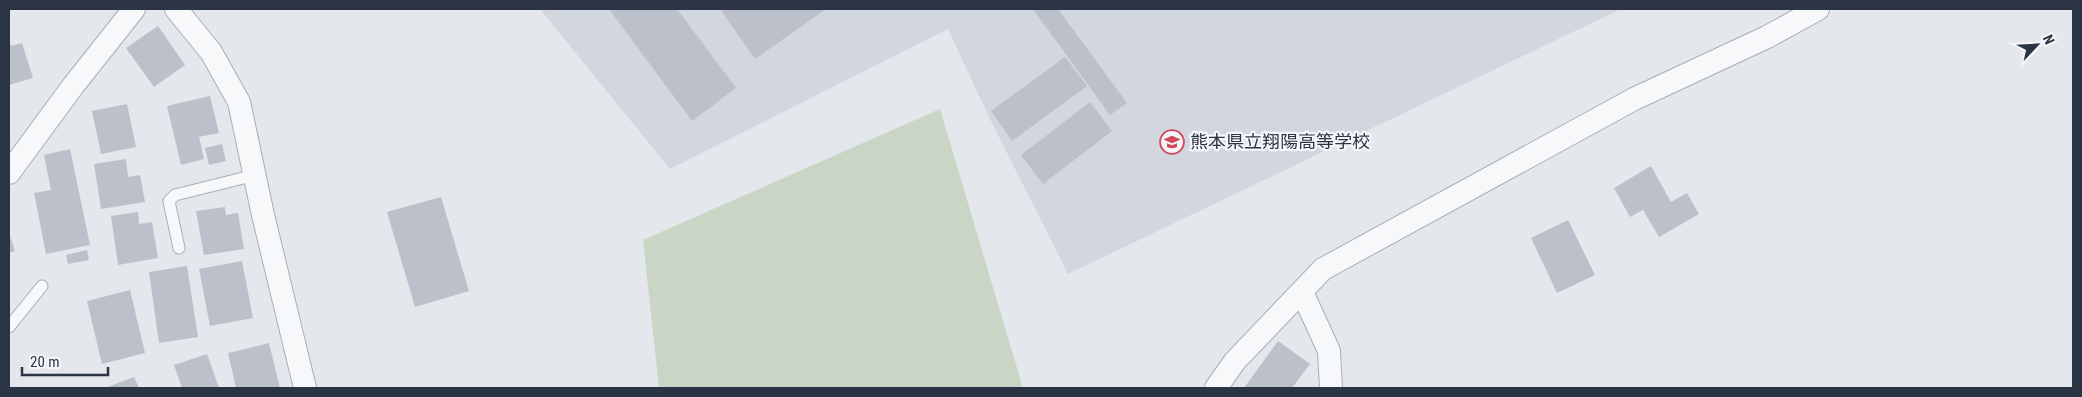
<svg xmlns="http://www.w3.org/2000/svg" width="2082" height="397" viewBox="0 0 2082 397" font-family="'Roboto Condensed','Noto Sans JP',sans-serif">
<rect width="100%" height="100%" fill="#e4e7ec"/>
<!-- built -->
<path fill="#d2d6de" d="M 540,9 L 1621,9 L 1068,274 L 988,115 L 948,29 L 670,169 Z"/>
<!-- green -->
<path fill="#c9d6c5" d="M 940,109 L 1023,388 L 659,388 L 643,240 Z"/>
<!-- building -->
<g fill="#bbc0ca">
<path d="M 609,9 L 677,9 L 736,88 L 692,121 Z"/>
<path d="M 720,9 L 826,9 L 755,59 Z"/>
<path d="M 1033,9 L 1058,9 L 1127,103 L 1110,115 Z"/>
<path d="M 158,26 L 185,65 L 154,87 L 126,48 Z"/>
<path d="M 9,41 L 11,46 L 22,43 L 33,78 L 9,85 Z"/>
<path d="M 1065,57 L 1087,86 L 1012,141 L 991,111 Z"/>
<path d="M 210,96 L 219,133 L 199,137 L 204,159 L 181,165 L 167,106 Z"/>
<path d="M 1090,102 L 1112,131 L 1043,184 L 1021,155 Z"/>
<path d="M 127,104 L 136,147 L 101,154 L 92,111 Z"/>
<path d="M 222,144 L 226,161 L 209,165 L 205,148 Z"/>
<path d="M 70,149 L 90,245 L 46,254 L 34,193 L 51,190 L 44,155 Z"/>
<path d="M 126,159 L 128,177 L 140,175 L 145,202 L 101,209 L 94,164 Z"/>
<path d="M 1651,166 L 1671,202 L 1687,193 L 1699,214 L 1659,237 L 1643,210 L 1630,217 L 1614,188 Z"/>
<path d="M 441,197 L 469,291 L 415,307 L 387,212 Z"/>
<path d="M 225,207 L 226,215 L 238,213 L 244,249 L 204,255 L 196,211 Z"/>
<path d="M 138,212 L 139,224 L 152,222 L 158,258 L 118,265 L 111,216 Z"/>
<path d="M 1568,220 L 1595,275 L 1557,293 L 1531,238 Z"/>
<path d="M 9,233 L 15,251 L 9,253 Z"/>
<path d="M 87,250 L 89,260 L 68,264 L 66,255 Z"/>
<path d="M 242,261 L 253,318 L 210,326 L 199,269 Z"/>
<path d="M 187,266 L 198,337 L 159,343 L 149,272 Z"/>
<path d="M 130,290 L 145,353 L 102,364 L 87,301 Z"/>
<path d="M 1278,341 L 1310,364 L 1292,388 L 1244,388 Z"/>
<path d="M 269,343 L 280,388 L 236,388 L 228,353 Z"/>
<path d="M 207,354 L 219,388 L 182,388 L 174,365 Z"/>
<path d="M 134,377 L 139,388 L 105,388 Z"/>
</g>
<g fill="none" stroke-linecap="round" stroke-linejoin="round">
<!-- lane casing -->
<g stroke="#a9aeb7" stroke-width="13">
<g id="lane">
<path d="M 179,248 L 169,201 L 175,195 L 255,175"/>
<path d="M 9,327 L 42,286"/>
</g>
</g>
<!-- street casing -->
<g stroke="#a9aeb7" stroke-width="24">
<g id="street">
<path d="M 176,9 L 211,52 L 239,102 L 263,215 L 305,388"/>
<path d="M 9,173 L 73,86 L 134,9"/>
<path d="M 1302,292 L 1329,351 L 1331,388"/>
<path d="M 1216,388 L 1235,361 L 1323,269 L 1634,99 L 1767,37 L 1818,9"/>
</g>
</g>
<!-- lane -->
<use href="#lane" stroke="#f7f8fa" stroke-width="11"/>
<!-- street -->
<use href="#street" stroke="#f7f8fa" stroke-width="22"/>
</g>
<!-- icons -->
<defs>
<g id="school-ring" transform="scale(1.25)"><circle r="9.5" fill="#f4f6f9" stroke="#d1495b" stroke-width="1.5"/><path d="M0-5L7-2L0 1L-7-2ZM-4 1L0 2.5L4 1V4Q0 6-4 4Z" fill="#d1495b"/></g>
</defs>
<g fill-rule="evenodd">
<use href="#school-ring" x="1172" y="142"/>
</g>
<g text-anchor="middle" stroke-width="4.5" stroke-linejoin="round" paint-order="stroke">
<!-- poi labels -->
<g font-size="18" fill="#2b3445" stroke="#f4f6f9" text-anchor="start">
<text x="1190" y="148">熊本県立翔陽高等学校</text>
</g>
</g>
<!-- border -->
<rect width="2082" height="397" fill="none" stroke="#2b3445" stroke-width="20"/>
<!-- north arrow -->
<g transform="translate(2037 45) rotate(65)" stroke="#f4f6f9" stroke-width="4" paint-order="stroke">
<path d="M0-4L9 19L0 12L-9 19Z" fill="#2b3445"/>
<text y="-8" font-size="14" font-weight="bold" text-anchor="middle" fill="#2b3445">N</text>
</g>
<!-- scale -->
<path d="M22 367v8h86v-8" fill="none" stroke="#2b3445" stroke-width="2.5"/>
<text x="30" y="367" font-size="15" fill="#2b3445" stroke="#f4f6f9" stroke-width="4" paint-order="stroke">20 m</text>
</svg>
